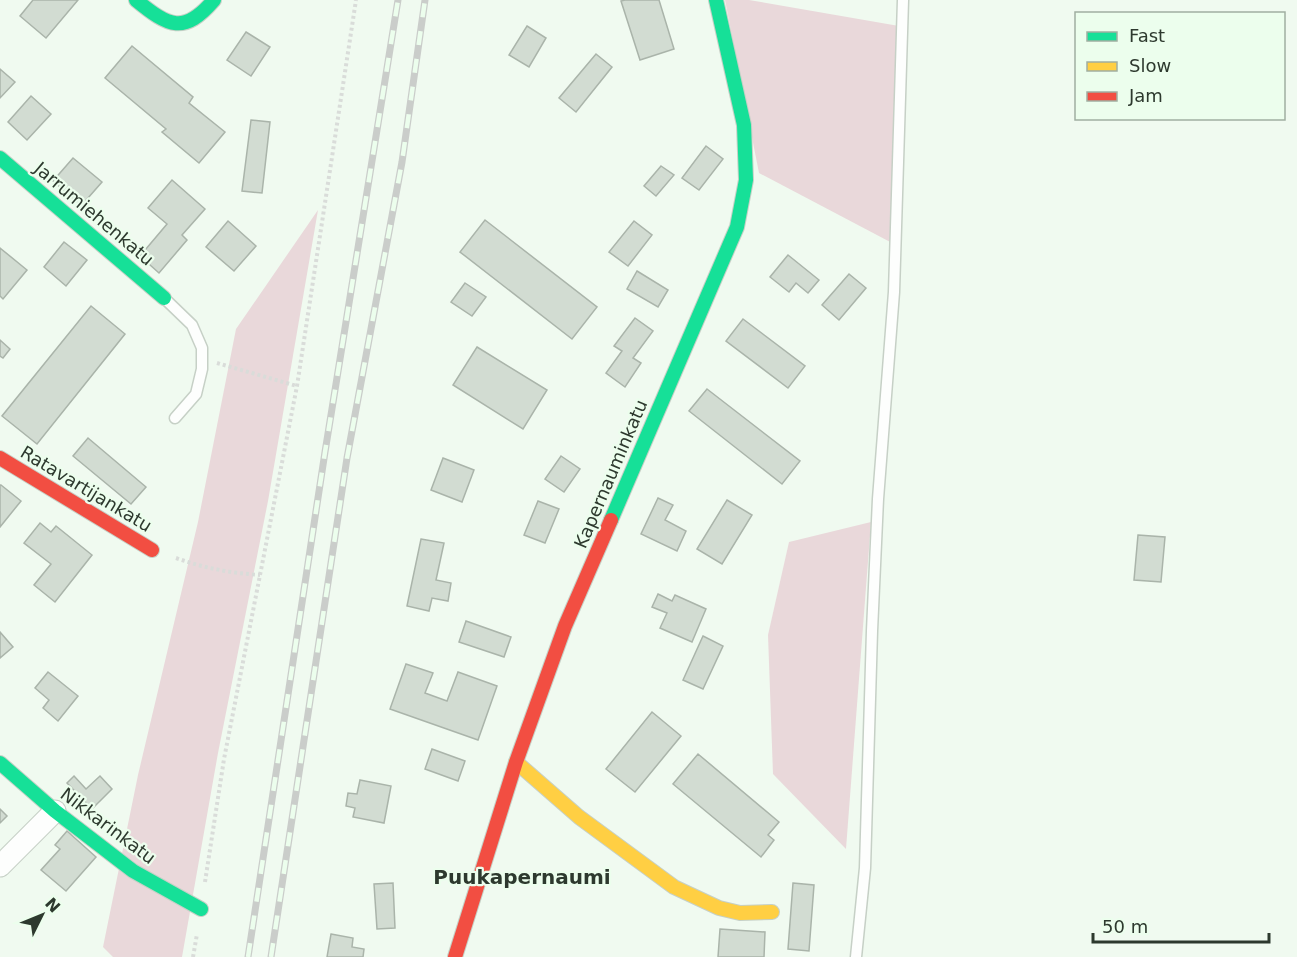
<svg xmlns="http://www.w3.org/2000/svg" width="1297" height="957" viewBox="0 0 1297 957" font-family="'DejaVu Sans',sans-serif">
<rect width="100%" height="100%" fill="#f0faf0"/>
<!-- forest -->
<g fill="#e9d8da">
<path d="M 725,0 L 749,0 L 899,26 L 894,244 L 759,173 Z"/>
<path d="M 318,210 L 268,501 L 218,753 L 182,957 L 113,957 L 103,947 L 138,775 L 198,522 L 236,329 Z"/>
<path d="M 871,522 L 846,849 L 773,774 L 768,635 L 789,542 Z"/>
</g>
<!-- building -->
<g fill="#d2dcd2" stroke="#aab4aa" stroke-width="1.5">
<path d="M 33,0 L 78,0 L 46,38 L 20,16 Z"/>
<path d="M 625,0 L 659,0 L 674,49 L 640,60 L 621,1 Z"/>
<path d="M 527,26 L 546,38 L 529,67 L 509,55 Z"/>
<path d="M 246,32 L 270,47 L 251,76 L 227,60 Z"/>
<path d="M 132,46 L 193,97 L 189,103 L 225,132 L 199,163 L 162,132 L 166,129 L 105,78 Z"/>
<path d="M 596,54 L 612,67 L 576,112 L 559,98 Z"/>
<path d="M 0,69 L 15,82 L 0,98 Z"/>
<path d="M 31,96 L 51,114 L 27,140 L 8,122 Z"/>
<path d="M 251,120 L 270,122 L 262,193 L 242,191 Z"/>
<path d="M 706,146 L 723,159 L 699,190 L 682,178 Z"/>
<path d="M 73,158 L 102,182 L 81,206 L 53,181 Z"/>
<path d="M 661,166 L 674,175 L 656,196 L 644,186 Z"/>
<path d="M 172,180 L 205,209 L 182,235 L 187,240 L 159,273 L 140,256 L 167,224 L 148,208 Z"/>
<path d="M 485,220 L 597,307 L 572,339 L 460,252 Z"/>
<path d="M 228,221 L 256,246 L 234,271 L 206,247 Z"/>
<path d="M 634,221 L 652,235 L 628,266 L 609,252 Z"/>
<path d="M 64,242 L 87,260 L 66,286 L 44,267 Z"/>
<path d="M 0,248 L 27,270 L 3,299 L 0,296 Z"/>
<path d="M 788,255 L 819,280 L 808,293 L 796,283 L 789,292 L 770,277 Z"/>
<path d="M 637,271 L 668,290 L 658,307 L 627,289 Z"/>
<path d="M 849,274 L 866,288 L 839,320 L 822,305 Z"/>
<path d="M 465,283 L 486,297 L 472,316 L 451,302 Z"/>
<path d="M 91,306 L 125,334 L 37,444 L 2,416 Z"/>
<path d="M 635,318 L 653,331 L 633,358 L 641,363 L 625,387 L 606,373 L 622,351 L 614,346 Z"/>
<path d="M 743,319 L 805,366 L 788,388 L 726,341 Z"/>
<path d="M 0,340 L 10,349 L 3,358 L 0,356 Z"/>
<path d="M 477,347 L 547,390 L 523,429 L 453,385 Z"/>
<path d="M 707,389 L 800,461 L 782,484 L 689,411 Z"/>
<path d="M 88,438 L 146,487 L 131,504 L 73,456 Z"/>
<path d="M 561,456 L 580,469 L 564,492 L 545,479 Z"/>
<path d="M 443,458 L 474,470 L 462,502 L 431,490 Z"/>
<path d="M 1,485 L 21,501 L 0,527 L 0,485 Z"/>
<path d="M 658,498 L 673,505 L 665,520 L 686,531 L 677,551 L 641,534 Z"/>
<path d="M 727,500 L 752,515 L 722,564 L 697,549 Z"/>
<path d="M 538,501 L 559,509 L 545,543 L 524,535 Z"/>
<path d="M 40,523 L 51,532 L 56,526 L 92,555 L 55,602 L 34,585 L 51,564 L 24,543 Z"/>
<path d="M 1138,535 L 1165,537 L 1161,582 L 1134,580 Z"/>
<path d="M 421,539 L 444,543 L 436,580 L 451,583 L 448,601 L 432,598 L 429,611 L 407,606 Z"/>
<path d="M 658,594 L 672,601 L 675,595 L 706,609 L 692,642 L 660,628 L 667,613 L 652,607 Z"/>
<path d="M 466,621 L 511,637 L 504,657 L 459,642 Z"/>
<path d="M 0,632 L 13,647 L 0,658 Z"/>
<path d="M 703,636 L 723,646 L 703,689 L 683,680 Z"/>
<path d="M 406,664 L 433,673 L 425,693 L 447,701 L 458,672 L 497,686 L 478,740 L 390,709 Z"/>
<path d="M 48,672 L 78,696 L 58,721 L 43,708 L 49,700 L 35,688 Z"/>
<path d="M 652,712 L 681,736 L 635,792 L 606,769 Z"/>
<path d="M 432,749 L 465,761 L 458,781 L 425,769 Z"/>
<path d="M 698,754 L 779,822 L 768,835 L 774,840 L 761,857 L 673,784 Z"/>
<path d="M 74,776 L 86,789 L 100,776 L 112,789 L 92,809 L 67,783 Z"/>
<path d="M 360,780 L 391,786 L 384,823 L 353,817 L 355,808 L 346,806 L 348,793 L 357,794 Z"/>
<path d="M 0,809 L 7,816 L 0,823 Z"/>
<path d="M 67,831 L 96,857 L 66,891 L 41,870 L 60,849 L 55,845 Z"/>
<path d="M 393,883 L 395,928 L 377,929 L 374,884 Z"/>
<path d="M 793,883 L 814,885 L 809,951 L 788,949 Z"/>
<path d="M 720,929 L 765,932 L 764,957 L 718,957 Z"/>
<path d="M 331,934 L 353,938 L 352,947 L 364,949 L 363,957 L 327,957 Z"/>
</g>
<g fill="none" stroke-linecap="round" stroke-linejoin="round">
<!-- lane casing -->
<g stroke="#c6d0c6" stroke-width="13">
<g id="lane">
<path d="M 164,298 L 192,325 L 202,348 L 202,369 L 196,394 L 175,418"/>
<path d="M 856,957 L 865,868 L 872,631 L 878,499 L 894,292 L 903,0"/>
</g>
</g>
<!-- street casing -->
<g stroke="#c6d0c6" stroke-width="23">
<path id="street" d="M 0,866 L 55,811"/>
</g>
<!-- fast casing -->
<g stroke="#c6d0c6" stroke-width="16">
<g id="fast">
<path d="M 136,0 C 169,27 184,35 214,0"/>
<path d="M 0,158 L 164,298"/>
<path d="M 611,520 L 737,227 L 746,180 L 744,125 L 716,0"/>
<path d="M 0,763 L 55,811 L 133,871 L 201,909"/>
</g>
</g>
<!-- slow casing -->
<g stroke="#c6d0c6" stroke-width="16">
<path id="slow" d="M 516,762 L 579,817 L 674,887 L 719,908 L 740,913 L 772,912"/>
</g>
<!-- jam casing -->
<g stroke="#c6d0c6" stroke-width="16">
<g id="jam">
<path d="M 0,458 L 152,550"/>
<path d="M 455,957 L 516,762 L 565,626 L 611,520"/>
</g>
</g>
<!-- path -->
<g stroke="#d9dcd9" stroke-width="4" stroke-dasharray="3 3" stroke-linecap="butt">
<path d="M 217,363 L 297,386"/>
<path d="M 176,558 C 204,568 230,573 260,575"/>
<path d="M 205,882 L 224,759 L 297,386 L 356,0"/>
<path d="M 193,957 L 197,934"/>
</g>
<!-- lane -->
<use href="#lane" stroke="#fdfefd" stroke-width="10"/>
<!-- street -->
<use href="#street" stroke="#fdfefd" stroke-width="21"/>
<!-- fast -->
<use href="#fast" stroke="#16e098" stroke-width="14"/>
<!-- slow -->
<use href="#slow" stroke="#ffcf43" stroke-width="14"/>
<!-- jam -->
<use href="#jam" stroke="#f24e42" stroke-width="14"/>
<!-- rail casing -->
<g stroke="#cacdca" stroke-width="7">
<g id="rail">
<path d="M 248,957 L 325,452 L 398,0"/>
<path d="M 271,957 L 347,458 L 402,162 L 425,0"/>
</g>
</g>
<!-- rail -->
<use href="#rail" stroke="#ecfeed" stroke-width="4.5" stroke-dasharray="14" stroke-linecap="butt"/>
</g>
<g text-anchor="middle" stroke-width="4.5" stroke-linejoin="round" paint-order="stroke">
<!-- street labels -->
<g font-size="18" fill="#2d392e" stroke="#ecfeed">
<text transform="translate(94 214) rotate(40)" y="6">Jarrumiehenkatu</text>
<text transform="translate(611 474) rotate(-67)" y="6">Kapernauminkatu</text>
<text transform="translate(86 489) rotate(31)" y="6">Ratavartijankatu</text>
<text transform="translate(108 826) rotate(37)" y="6">Nikkarinkatu</text>
</g>
<!-- neighbourhood labels -->
<g font-size="20" font-weight="bold" fill="#2d392e" stroke="#ecfeed">
<text x="522" y="884">Puukapernaumi</text>
</g>
</g>
<!-- legend -->
<rect x="1075" y="12" width="210" height="108" fill="#ecfeed" stroke="#a0afa1" stroke-width="1.5"/>
<rect x="1087" y="32" width="30" height="9" fill="#16e098" stroke="#a0afa1" stroke-width="1.5"/>
<text x="1129" y="42" font-size="18" fill="#2d392e">Fast</text>
<rect x="1087" y="62" width="30" height="9" fill="#ffcf43" stroke="#a0afa1" stroke-width="1.5"/>
<text x="1129" y="72" font-size="18" fill="#2d392e">Slow</text>
<rect x="1087" y="92" width="30" height="9" fill="#f24e42" stroke="#a0afa1" stroke-width="1.5"/>
<text x="1129" y="102" font-size="18" fill="#2d392e">Jam</text>
<!-- north arrow -->
<g transform="translate(42 915) rotate(47)" stroke="#ecfeed" stroke-width="4.5" paint-order="stroke">
<path d="M0-4.5L10 22L0 15L-10 22Z" fill="#2d392e"/>
<text y="-9" font-size="16" font-weight="bold" text-anchor="middle" fill="#2d392e">N</text>
</g>
<!-- scale -->
<path d="M1093 933v9h176v-9" fill="none" stroke="#2d392e" stroke-width="3"/>
<text x="1102" y="933" font-size="18" fill="#2d392e" stroke="#ecfeed" stroke-width="4.5" paint-order="stroke">50 m</text>
</svg>
